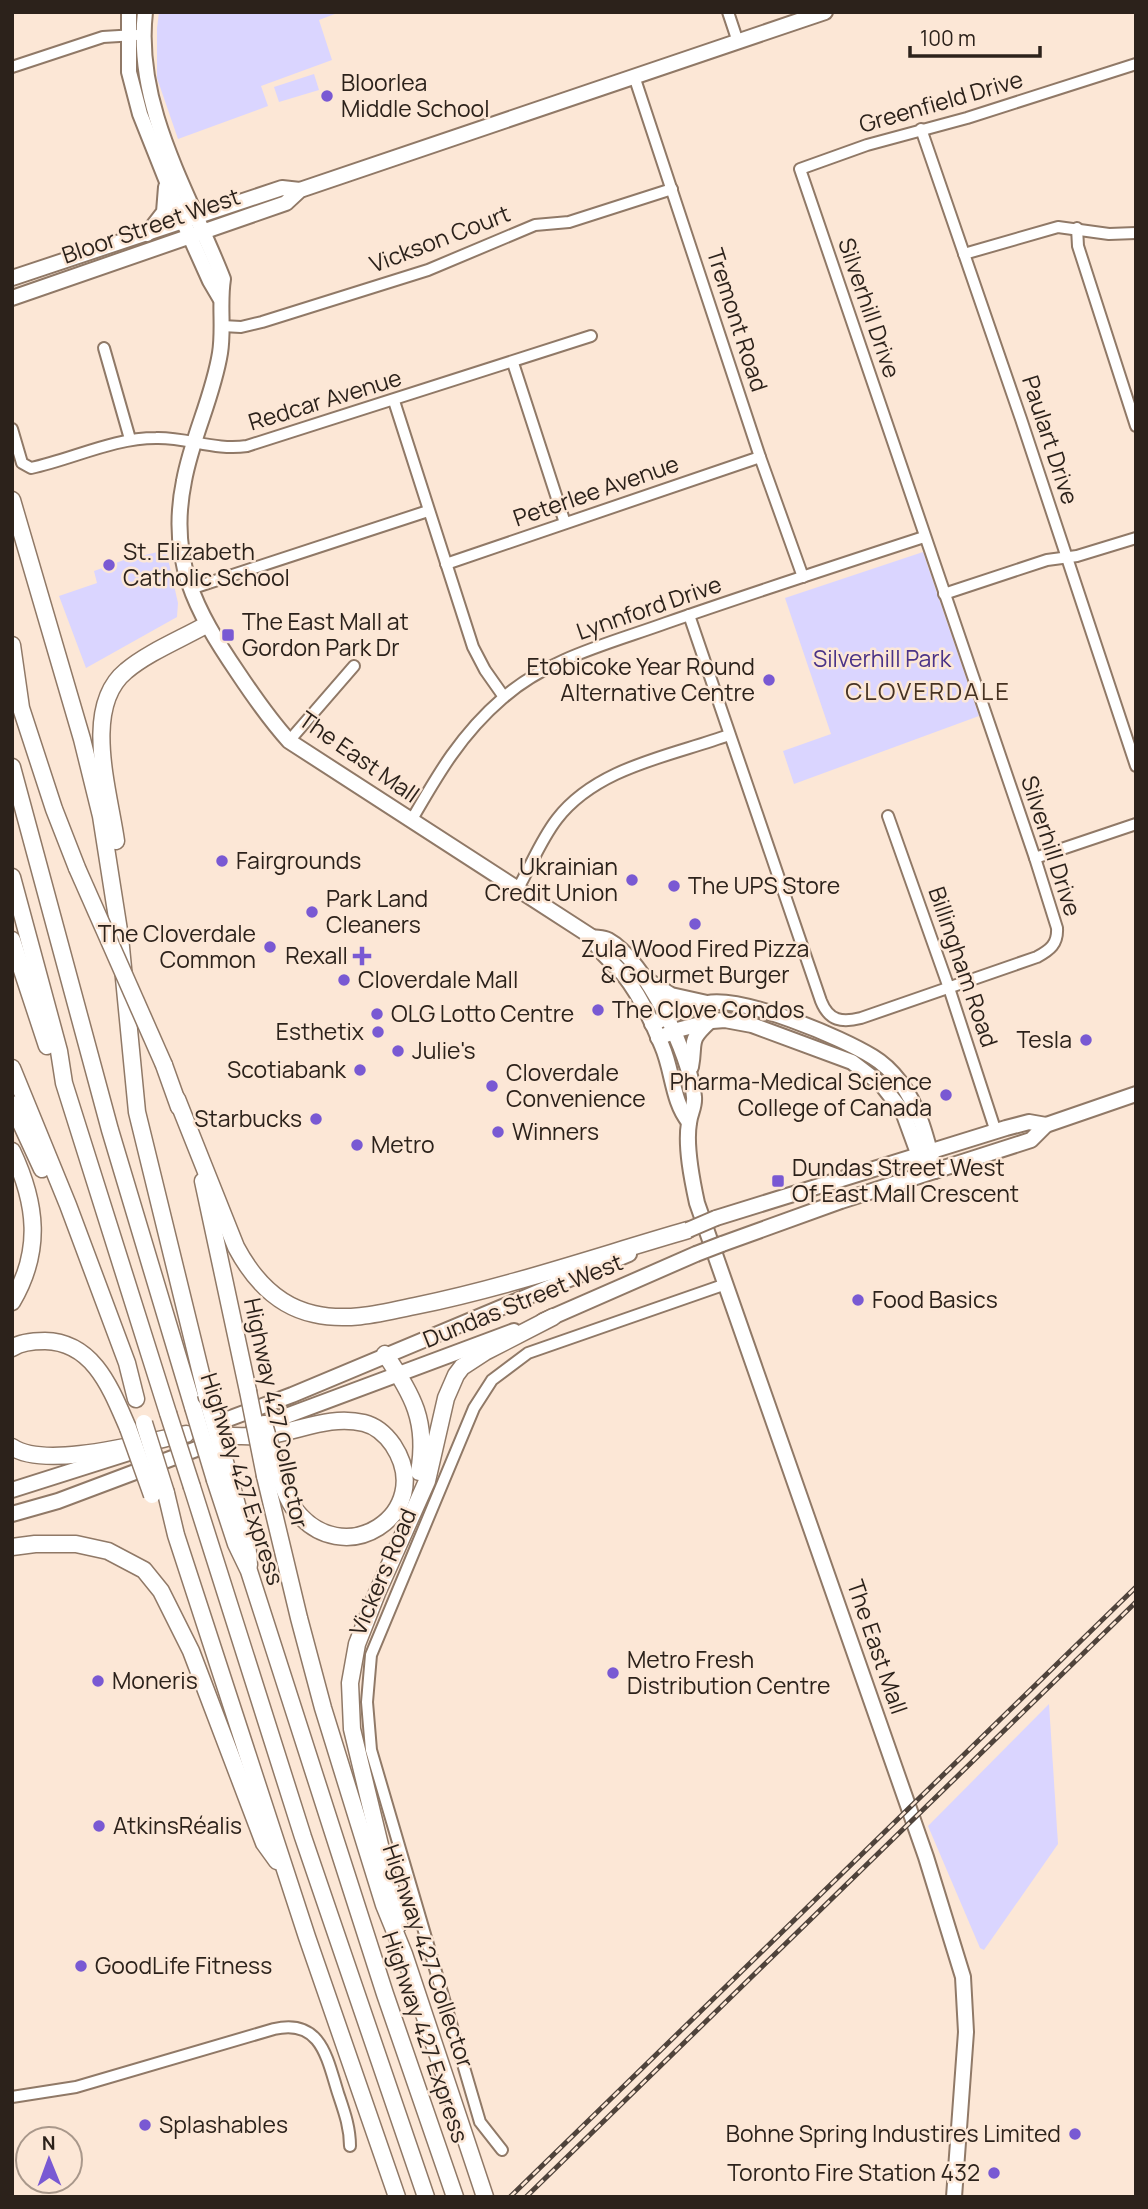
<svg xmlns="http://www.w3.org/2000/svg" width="1148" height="2209" viewBox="0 0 1148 2209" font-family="Manrope,sans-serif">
<rect width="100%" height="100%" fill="#fce7d6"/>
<!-- green -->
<g fill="#dad5ff">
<path d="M 159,12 L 340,12 L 319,20 L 332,60 L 261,86 L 268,106 L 178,139 L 157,78 L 157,28 Z"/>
<path d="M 314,74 L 319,90 L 279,102 L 274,87 Z"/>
<path d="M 166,550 L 178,603 L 177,617 L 86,668 L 59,596 L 97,583 L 94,571 L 124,560 Z"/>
<path d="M 923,552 L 979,716 L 794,784 L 783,751 L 831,734 L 785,598 Z"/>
<path d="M 1049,1704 L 1058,1844 L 984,1950 L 980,1948 L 928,1826 Z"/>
</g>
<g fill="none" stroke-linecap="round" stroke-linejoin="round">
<!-- minor casing -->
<g stroke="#907967" stroke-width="14">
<g id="minor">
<path d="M 728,12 L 738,42"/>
<path d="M 12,67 L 103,37 L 136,35"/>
<path d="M 634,76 L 760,457 L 803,577"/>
<path d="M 921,129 L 1021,419 L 1136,766"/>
<path d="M 1077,228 L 1078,246 L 1136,426"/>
<path d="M 964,254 L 1058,227 L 1109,234 L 1136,233"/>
<path d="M 222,326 L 241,327 L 262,322 L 428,270 L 535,225 L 569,222 L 672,189"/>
<path d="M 104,348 L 130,439"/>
<path d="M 513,363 L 565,523"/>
<path d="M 394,401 L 473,647 L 485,670 L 504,697"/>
<path d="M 12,429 L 22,463 L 31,468 C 73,459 113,438 156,438 C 187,437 215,451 247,446 L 591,336"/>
<path d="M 446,564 L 760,457"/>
<path d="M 190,589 L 428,511"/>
<path d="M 944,594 L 1047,560 L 1077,556 L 1136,538"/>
<path d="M 689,615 L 821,1001 C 829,1021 842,1023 861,1018 L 1037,957 C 1050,950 1058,944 1057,928 L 1035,858 L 800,169 L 867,145 L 967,118 L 1136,64"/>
<path d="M 289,741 L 354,666"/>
<path d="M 888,816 L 949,988 L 996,1132"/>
<path d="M 411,821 C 438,774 461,734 503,698 C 548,658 611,643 666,623 C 752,593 838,565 924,537"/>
<path d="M 1035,858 L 1136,824"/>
<path d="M 517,890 C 531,866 540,841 557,819 C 597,767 671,756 729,735"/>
<path d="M 12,2097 L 76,2087 L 274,2029 C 321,2018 327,2058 338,2093 C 344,2111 350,2127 350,2146"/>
<path d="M 502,2150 L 480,2122 L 371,1750 L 367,1702 L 371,1655 L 474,1408 L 492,1380 L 528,1353 L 726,1284"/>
</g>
</g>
<!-- major casing -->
<g stroke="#907967" stroke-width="18">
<g id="major">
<path d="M 129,12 L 129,72 L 140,114 L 179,212 L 210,281 L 220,298"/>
<path d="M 145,12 C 134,107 190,194 223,279 C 219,304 224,328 220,353 C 213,397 192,437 184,481 C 168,559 195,610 238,673 C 254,697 270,720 289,741 L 592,937 C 597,938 604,938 608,940 C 645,960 691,1056 694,1097 C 695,1107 690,1113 689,1123 C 685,1146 692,1180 697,1203 L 926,1857 L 963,1977 L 966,2032 L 954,2197"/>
<path d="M 147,234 L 164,212 L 166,187"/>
<path d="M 12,278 L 282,188 L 300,190"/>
<path d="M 12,298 L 286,203 L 300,190 L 825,12"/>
<path d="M 592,937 C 599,953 612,961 623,974 C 640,995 652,1021 662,1046 C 673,1071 672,1101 689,1122"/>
<path d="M 647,980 L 671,995 L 707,1003"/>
<path d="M 652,1024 C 669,1017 688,1006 707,1003 C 743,996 841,1037 873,1057 C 883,1063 893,1073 900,1082 C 920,1108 927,1140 935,1171"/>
<path d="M 658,1038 L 681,1029 L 712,1021 L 725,1020 L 752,1025 L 852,1062 L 882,1085 L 903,1112 L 922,1164"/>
<path d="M 691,1067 C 696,1041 687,1042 710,1021"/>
<path d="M 716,1218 L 1006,1128 L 1029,1122 L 1046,1125"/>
<path d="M 722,1244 L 841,1201 L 1031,1140 L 1046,1125 L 1136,1094"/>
<path d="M 543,1321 L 696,1254"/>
<path d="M 204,1428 L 292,1395 L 629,1254"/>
<path d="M 254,1428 L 514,1331"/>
<path d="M 12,1490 L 135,1451"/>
<path d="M 12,1514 L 58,1501 L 215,1442"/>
</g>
</g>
<!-- highway casing -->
<g stroke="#907967" stroke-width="19">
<g id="highway">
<path d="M 12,500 L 82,739 L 101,816 L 120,937 L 137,1112 L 206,1394"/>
<path d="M 12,645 L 21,708 L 54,809 L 77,868"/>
<path d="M 12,767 L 110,1130 L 193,1407"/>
<path d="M 116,841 C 109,791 82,707 126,671 C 147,653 181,639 206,625"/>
<path d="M 12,877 L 59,1051 L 64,1083 L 168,1413"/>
<path d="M 12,940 L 47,1046"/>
<path d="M 164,1065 L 179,1107"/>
<path d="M 12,1068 L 68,1205 L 127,1363 L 136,1399"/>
<path d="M 177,1099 L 236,1247 C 253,1279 277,1306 314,1314 C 348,1322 382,1313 415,1306 C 508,1287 598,1256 688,1230"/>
<path d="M 12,1104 L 42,1169"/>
<path d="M 12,1151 C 37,1204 42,1251 12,1302"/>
<path d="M 203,1181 L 248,1391"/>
<path d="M 12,1348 C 21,1342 34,1341 45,1341 C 94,1342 111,1389 128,1428"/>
<path d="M 385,1354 C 413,1395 428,1422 419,1472"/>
<path d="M 232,1436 C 245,1436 258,1437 270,1435 C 302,1430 331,1415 364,1423 C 376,1426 386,1435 393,1445 C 438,1513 342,1576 293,1507 C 286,1497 282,1483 278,1472"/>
<path d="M 12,1447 C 46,1470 145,1442 186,1434"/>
<path d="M 229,1476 L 247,1541 L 249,1565"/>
<path d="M 265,1476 L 299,1618 L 323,1708 L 384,1905 L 404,1954 L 485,2197"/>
<path d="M 215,1480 L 236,1544 L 249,1571 L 385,1994 L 455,2197"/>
<path d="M 192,1487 L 303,1837 L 426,2197"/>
<path d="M 166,1493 L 176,1535 L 307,1937 L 397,2197"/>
<path d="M 12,1547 L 35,1544 L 76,1544 L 108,1551 L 144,1570 L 161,1591 L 191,1651 L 264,1843 L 277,1861"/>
<path d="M 399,1924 L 352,1729 L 350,1683 L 357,1644 L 377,1593 L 427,1481 L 446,1398 L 456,1375 L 462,1367 L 485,1352 L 553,1317"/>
</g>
</g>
<!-- minor -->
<use href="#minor" stroke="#fff" stroke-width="10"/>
<!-- major -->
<use href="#major" stroke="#fff" stroke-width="14"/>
<!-- highway -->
<use href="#highway" stroke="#fff" stroke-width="16"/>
<!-- rail casing -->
<g stroke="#4f433b" stroke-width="5">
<g id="rail">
<path d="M 510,2197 L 1136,1587"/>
<path d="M 526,2197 L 1136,1602"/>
</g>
</g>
<!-- rail -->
<use href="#rail" stroke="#fce7d6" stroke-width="2.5" stroke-dasharray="8" stroke-linecap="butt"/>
<!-- major-bridge casing -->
<g stroke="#907967" stroke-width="18" stroke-linecap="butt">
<g id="major-bridge">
<path d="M 688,1230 L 716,1218"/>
<path d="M 696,1254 L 722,1244"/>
</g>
</g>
<!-- highway-bridge casing -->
<g stroke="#907967" stroke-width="19" stroke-linecap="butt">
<g id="highway-bridge">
<path d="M 77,868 L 164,1065"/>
<path d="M 248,1391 L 265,1476"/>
<path d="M 206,1394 L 229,1476"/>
<path d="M 193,1407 L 215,1480"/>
<path d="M 168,1413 L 192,1487"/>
<path d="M 144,1423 L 166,1493"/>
<path d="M 264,1424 L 278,1472"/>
<path d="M 128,1428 L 152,1495"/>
</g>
</g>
<!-- major-bridge -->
<use href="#major-bridge" stroke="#fff" stroke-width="14"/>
<!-- highway-bridge -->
<use href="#highway-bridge" stroke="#fff" stroke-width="16"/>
</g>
<!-- markers -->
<g fill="#7959d3" stroke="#fce7d6" stroke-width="2.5">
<circle cx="327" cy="96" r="7"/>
<circle cx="109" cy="565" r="7"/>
<rect x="221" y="628" width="14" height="14" rx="3.5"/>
<circle cx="769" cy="680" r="7"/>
<circle cx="222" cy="861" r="7"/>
<circle cx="632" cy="880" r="7"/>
<circle cx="674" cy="886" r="7"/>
<circle cx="312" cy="912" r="7"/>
<circle cx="695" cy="924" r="7"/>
<circle cx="270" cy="947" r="7"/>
<path d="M358.5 945.5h7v7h7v7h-7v7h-7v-7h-7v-7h7z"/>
<circle cx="344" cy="980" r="7"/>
<circle cx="598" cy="1010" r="7"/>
<circle cx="377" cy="1014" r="7"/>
<circle cx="378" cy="1032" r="7"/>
<circle cx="1086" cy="1040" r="7"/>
<circle cx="398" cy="1051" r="7"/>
<circle cx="360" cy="1070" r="7"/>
<circle cx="492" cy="1086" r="7"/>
<circle cx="946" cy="1095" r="7"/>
<circle cx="316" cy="1119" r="7"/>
<circle cx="498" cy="1132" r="7"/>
<circle cx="357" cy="1145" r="7"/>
<rect x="771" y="1174" width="14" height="14" rx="3.5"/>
<circle cx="858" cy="1300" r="7"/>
<circle cx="613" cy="1673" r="7"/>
<circle cx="98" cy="1681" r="7"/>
<circle cx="99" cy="1826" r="7"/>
<circle cx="81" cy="1966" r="7"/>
<circle cx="145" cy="2125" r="7"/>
<circle cx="1075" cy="2134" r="7"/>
<circle cx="994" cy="2173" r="7"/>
</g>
<g text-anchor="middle" stroke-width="5" stroke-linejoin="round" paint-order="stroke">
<!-- poi labels -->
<g font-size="23" fill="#2c221b" stroke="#fce7d6" text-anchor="start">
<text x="341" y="91">Bloorlea<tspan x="341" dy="26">Middle School</tspan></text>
<text x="123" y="560">St. Elizabeth<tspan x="123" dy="26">Catholic School</tspan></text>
<text x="242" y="630">The East Mall at<tspan x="242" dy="26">Gordon Park Dr</tspan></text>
<text x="755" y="675" text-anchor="end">Etobicoke Year Round<tspan x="755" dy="26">Alternative Centre</tspan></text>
<text x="236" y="869">Fairgrounds</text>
<text x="618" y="875" text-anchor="end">Ukrainian<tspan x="618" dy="26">Credit Union</tspan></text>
<text x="688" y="894">The UPS Store</text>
<text x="326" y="907">Park Land<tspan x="326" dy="26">Cleaners</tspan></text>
<text x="256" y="942" text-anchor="end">The Cloverdale<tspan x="256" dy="26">Common</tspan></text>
<text x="695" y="957" text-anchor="middle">Zula Wood Fired Pizza<tspan x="695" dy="26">&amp; Gourmet Burger</tspan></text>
<text x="348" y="964" text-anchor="end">Rexall</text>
<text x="358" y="988">Cloverdale Mall</text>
<text x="612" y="1018">The Clove Condos</text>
<text x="391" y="1022">OLG Lotto Centre</text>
<text x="364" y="1040" text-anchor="end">Esthetix</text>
<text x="1072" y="1048" text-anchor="end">Tesla</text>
<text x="412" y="1059">Julie's</text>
<text x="346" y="1078" text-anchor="end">Scotiabank</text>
<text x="506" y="1081">Cloverdale<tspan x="506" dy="26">Convenience</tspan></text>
<text x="932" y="1090" text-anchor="end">Pharma-Medical Science<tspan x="932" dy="26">College of Canada</tspan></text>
<text x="302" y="1127" text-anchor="end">Starbucks</text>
<text x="512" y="1140">Winners</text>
<text x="371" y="1153">Metro</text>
<text x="792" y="1176">Dundas Street West<tspan x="792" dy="26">Of East Mall Crescent</tspan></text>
<text x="872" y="1308">Food Basics</text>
<text x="627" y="1668">Metro Fresh<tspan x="627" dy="26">Distribution Centre</tspan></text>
<text x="112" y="1689">Moneris</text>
<text x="113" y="1834">AtkinsRéalis</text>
<text x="95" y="1974">GoodLife Fitness</text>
<text x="159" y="2133">Splashables</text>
<text x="1061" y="2142" text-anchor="end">Bohne Spring Industires Limited</text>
<text x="980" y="2181" text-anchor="end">Toronto Fire Station 432</text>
</g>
<!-- street labels -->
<g font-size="23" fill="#2c221b" stroke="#fce7d6">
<text transform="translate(941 102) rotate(-16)" y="8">Greenfield Drive</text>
<text transform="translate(151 226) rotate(-19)" y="8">Bloor Street West</text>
<text transform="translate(440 239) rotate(-21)" y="8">Vickson Court</text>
<text transform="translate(869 308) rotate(71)" y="8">Silverhill Drive</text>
<text transform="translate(737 320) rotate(72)" y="8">Tremont Road</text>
<text transform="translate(325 400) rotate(-17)" y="8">Redcar Avenue</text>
<text transform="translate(1050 440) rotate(72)" y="8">Paulart Drive</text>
<text transform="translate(596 491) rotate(-19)" y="8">Peterlee Avenue</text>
<text transform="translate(649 608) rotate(-19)" y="8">Lynnford Drive</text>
<text transform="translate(359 757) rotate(35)" y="8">The East Mall</text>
<text transform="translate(1051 846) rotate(72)" y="8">Silverhill Drive</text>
<text transform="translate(963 967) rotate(71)" y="8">Billingham Road</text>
<text transform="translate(523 1301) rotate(-22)" y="8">Dundas Street West</text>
<text transform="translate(276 1413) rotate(78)" y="8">Highway 427 Collector</text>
<text transform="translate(242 1479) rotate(72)" y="8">Highway 427 Express</text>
<text transform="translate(383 1572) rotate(-67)" y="8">Vickers Road</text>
<text transform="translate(877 1647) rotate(71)" y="8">The East Mall</text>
<text transform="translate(428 1956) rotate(71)" y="8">Highway 427 Collector</text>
<text transform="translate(425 2037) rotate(71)" y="8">Highway 427 Express</text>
</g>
<!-- park labels -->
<g font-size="23" fill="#4a3388" stroke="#fce7d6">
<text x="882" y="667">Silverhill Park</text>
</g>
<!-- neighbourhood labels -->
<g font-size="24" letter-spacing="2" fill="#463222" stroke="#fce7d6">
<text x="928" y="700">CLOVERDALE</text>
</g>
</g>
<!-- border -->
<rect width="1148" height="2209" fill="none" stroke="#2c221b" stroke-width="28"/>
<!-- north arrow -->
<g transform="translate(49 2160) rotate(359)"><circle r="33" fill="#fce7d6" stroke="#a9988b" stroke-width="2"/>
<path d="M0-5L12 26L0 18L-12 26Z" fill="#7959d3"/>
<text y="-10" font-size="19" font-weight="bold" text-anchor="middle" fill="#2c221b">N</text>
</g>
<!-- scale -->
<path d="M910 46v10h130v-10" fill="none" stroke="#2c221b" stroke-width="3.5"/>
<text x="920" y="46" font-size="21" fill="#2c221b" stroke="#fce7d6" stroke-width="5" paint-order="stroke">100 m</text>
</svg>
